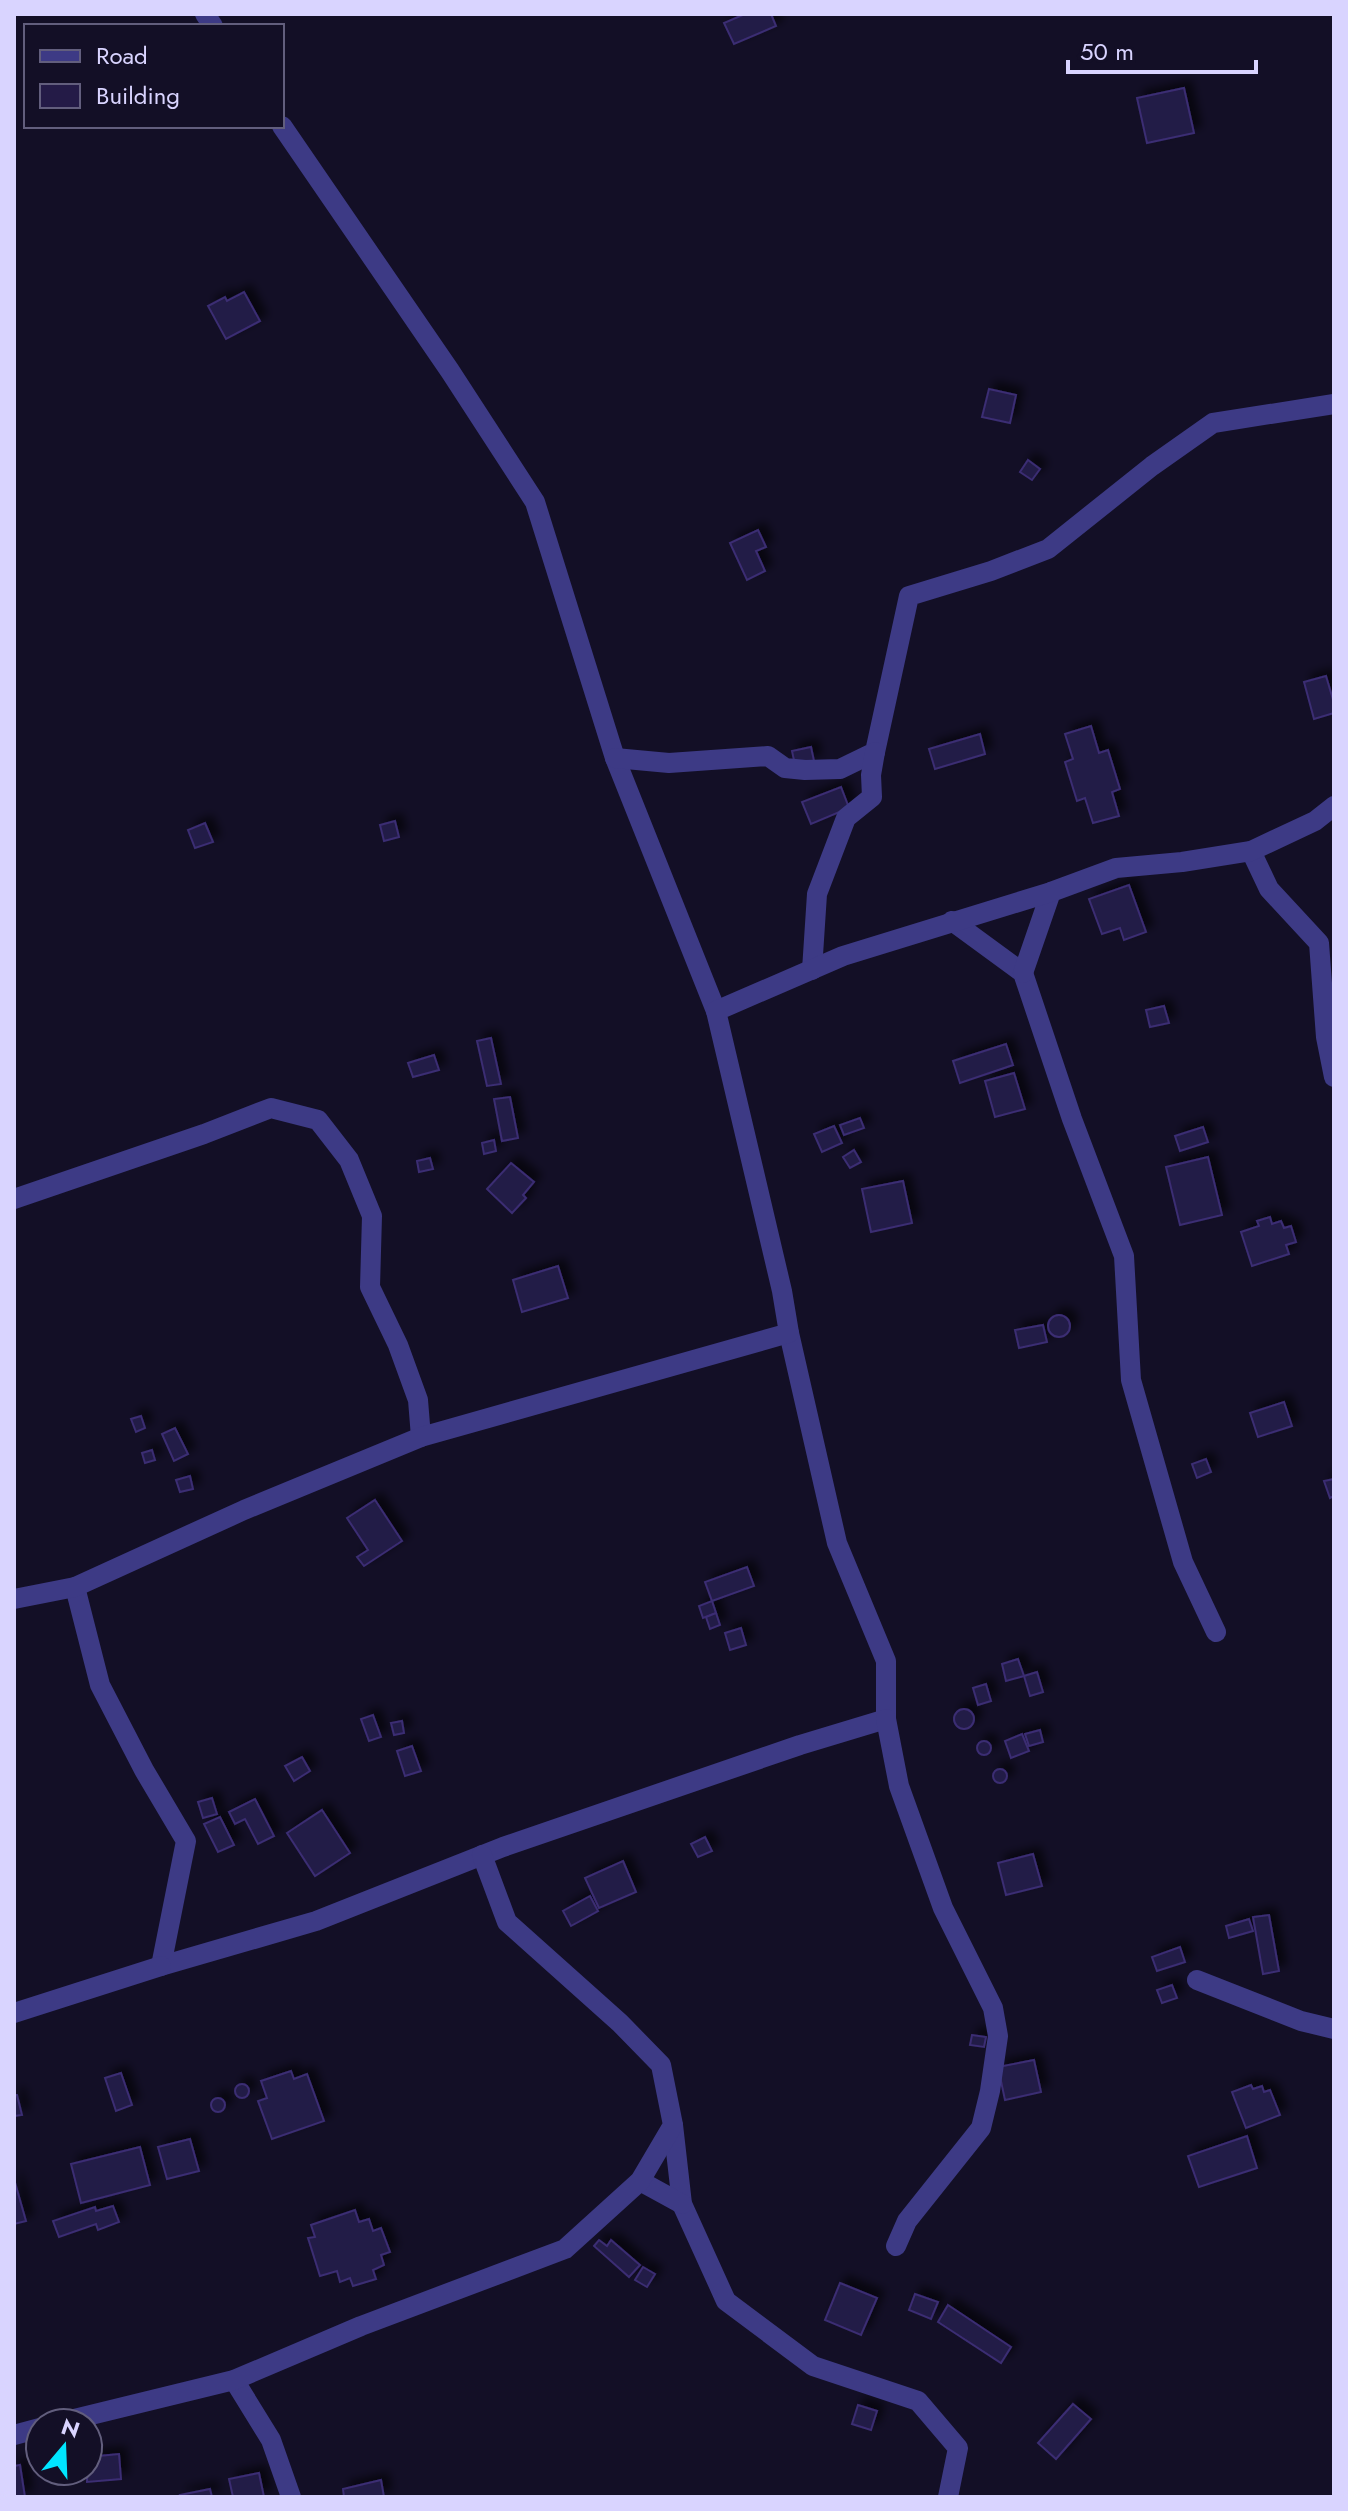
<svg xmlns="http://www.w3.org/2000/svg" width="1348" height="2511" viewBox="0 0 1348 2511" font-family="Jost,sans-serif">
<defs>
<filter id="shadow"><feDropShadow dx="7" dy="-7" stdDeviation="4" flood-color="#0009"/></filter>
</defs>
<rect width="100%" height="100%" fill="#130f26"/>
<!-- building -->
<g fill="#241b47" stroke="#3b2d73" stroke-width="2" filter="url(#shadow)">
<path d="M 745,14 L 771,14 L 776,26 L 734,44 L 724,23 Z"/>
<path d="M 1184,88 L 1194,133 L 1147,143 L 1137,98 Z"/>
<path d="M 244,292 L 260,321 L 226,339 L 208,306 L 225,297 L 227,301 Z"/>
<path d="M 989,389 L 1016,395 L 1010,423 L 982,417 Z"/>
<path d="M 1028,460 L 1040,469 L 1032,480 L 1020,472 Z"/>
<path d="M 758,530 L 766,547 L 756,551 L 765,571 L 747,580 L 730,543 Z"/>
<path d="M 1326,676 L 1334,703 L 1334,713 L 1314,719 L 1304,682 Z"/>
<path d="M 1091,726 L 1099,753 L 1108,750 L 1120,789 L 1112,792 L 1119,816 L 1093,823 L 1085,798 L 1077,801 L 1065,762 L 1073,759 L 1065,734 Z"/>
<path d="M 980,734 L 985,754 L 935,769 L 929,749 Z"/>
<path d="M 811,747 L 814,761 L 795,765 L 792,751 Z"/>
<path d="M 841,787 L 849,808 L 811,824 L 802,802 Z"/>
<path d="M 395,821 L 399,837 L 384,841 L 380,825 Z"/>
<path d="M 205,823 L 213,842 L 195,848 L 188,830 Z"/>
<path d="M 1129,885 L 1146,932 L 1124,940 L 1120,928 L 1102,934 L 1089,899 Z"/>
<path d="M 1164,1006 L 1169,1023 L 1150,1027 L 1146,1010 Z"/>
<path d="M 491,1038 L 501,1084 L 487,1086 L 477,1041 Z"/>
<path d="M 1006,1044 L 1013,1065 L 960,1083 L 953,1061 Z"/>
<path d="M 434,1055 L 439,1070 L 413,1077 L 408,1063 Z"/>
<path d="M 1014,1073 L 1025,1109 L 995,1117 L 985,1081 Z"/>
<path d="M 510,1097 L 518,1138 L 502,1141 L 494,1099 Z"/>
<path d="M 860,1118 L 864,1128 L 844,1135 L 840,1125 Z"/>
<path d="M 834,1126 L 842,1143 L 822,1152 L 814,1134 Z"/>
<path d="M 1203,1127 L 1208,1142 L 1180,1151 L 1175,1136 Z"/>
<path d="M 494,1140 L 496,1151 L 484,1154 L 482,1143 Z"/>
<path d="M 854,1150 L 861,1162 L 850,1168 L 843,1157 Z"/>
<path d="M 1208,1157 L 1222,1215 L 1180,1225 L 1166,1167 Z"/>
<path d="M 430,1158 L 433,1169 L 419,1172 L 417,1161 Z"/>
<path d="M 511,1163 L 534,1182 L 523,1195 L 526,1198 L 512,1213 L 487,1189 Z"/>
<path d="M 903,1181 L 912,1223 L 871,1232 L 862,1189 Z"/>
<path d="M 1270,1217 L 1272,1224 L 1281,1221 L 1284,1228 L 1291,1226 L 1296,1242 L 1286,1245 L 1289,1254 L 1252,1266 L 1241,1232 L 1259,1226 L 1257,1221 Z"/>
<path d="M 558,1266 L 568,1298 L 522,1312 L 513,1280 Z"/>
<circle cx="1059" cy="1326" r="11"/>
<path d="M 1043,1325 L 1047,1342 L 1019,1348 L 1015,1330 Z"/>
<path d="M 1284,1402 L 1292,1426 L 1258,1437 L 1250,1413 Z"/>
<path d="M 141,1416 L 145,1428 L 136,1432 L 131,1419 Z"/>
<path d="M 175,1428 L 188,1454 L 174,1461 L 162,1434 Z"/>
<path d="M 152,1450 L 155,1460 L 145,1463 L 142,1453 Z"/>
<path d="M 1206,1459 L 1211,1472 L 1197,1478 L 1192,1464 Z"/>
<path d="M 190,1476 L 193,1489 L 180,1492 L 176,1480 Z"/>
<path d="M 1334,1479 L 1334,1496 L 1330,1498 L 1324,1481 Z"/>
<path d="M 375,1500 L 402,1541 L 364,1566 L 357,1557 L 368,1550 L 347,1518 Z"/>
<path d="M 747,1567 L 754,1586 L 712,1601 L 705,1582 Z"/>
<path d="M 712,1601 L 716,1613 L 703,1618 L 699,1606 Z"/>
<path d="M 716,1613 L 720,1625 L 710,1629 L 706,1617 Z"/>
<path d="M 741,1628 L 746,1645 L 730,1650 L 725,1633 Z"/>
<path d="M 1018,1659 L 1024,1676 L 1006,1681 L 1002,1664 Z"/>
<path d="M 1037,1672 L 1043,1692 L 1030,1696 L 1024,1676 Z"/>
<path d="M 986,1684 L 991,1701 L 978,1705 L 973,1688 Z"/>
<circle cx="964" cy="1719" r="10"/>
<path d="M 373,1715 L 381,1737 L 369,1741 L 361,1719 Z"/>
<path d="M 402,1721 L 404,1733 L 394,1735 L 391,1723 Z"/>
<path d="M 1040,1730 L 1043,1742 L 1029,1746 L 1025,1734 Z"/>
<path d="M 1022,1734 L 1029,1751 L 1011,1758 L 1005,1741 Z"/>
<circle cx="984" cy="1748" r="7"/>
<path d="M 412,1746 L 421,1771 L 405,1776 L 397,1751 Z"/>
<path d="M 302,1757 L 310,1771 L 294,1781 L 285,1766 Z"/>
<circle cx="1000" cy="1776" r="7"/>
<path d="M 212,1798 L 217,1814 L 203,1818 L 198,1802 Z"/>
<path d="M 255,1799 L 274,1836 L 258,1844 L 245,1819 L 235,1824 L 229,1812 Z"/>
<path d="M 322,1810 L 350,1853 L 315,1876 L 287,1833 Z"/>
<path d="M 220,1817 L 234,1845 L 218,1852 L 204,1824 Z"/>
<path d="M 705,1837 L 712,1851 L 698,1857 L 691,1844 Z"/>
<path d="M 1033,1854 L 1042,1886 L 1006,1895 L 998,1863 Z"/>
<path d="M 623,1861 L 636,1892 L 599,1908 L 585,1878 Z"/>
<path d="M 590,1896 L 598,1911 L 571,1926 L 563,1911 Z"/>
<path d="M 1269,1915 L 1279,1971 L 1263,1974 L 1253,1917 Z"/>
<path d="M 1249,1919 L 1253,1931 L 1229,1938 L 1226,1926 Z"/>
<path d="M 1180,1947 L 1185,1962 L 1157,1971 L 1152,1957 Z"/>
<path d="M 1172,1985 L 1177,1998 L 1162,2003 L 1157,1990 Z"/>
<path d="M 972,2035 L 986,2037 L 984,2047 L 970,2045 Z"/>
<path d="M 1034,2060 L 1041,2092 L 1005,2100 L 998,2067 Z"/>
<path d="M 291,2071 L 294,2079 L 307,2074 L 324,2121 L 272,2139 L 258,2101 L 267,2098 L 261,2081 Z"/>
<path d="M 121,2073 L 132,2105 L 116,2111 L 105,2078 Z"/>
<circle cx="242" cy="2091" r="7"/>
<path d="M 1251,2085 L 1253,2089 L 1262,2086 L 1264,2092 L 1270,2090 L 1280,2115 L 1246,2128 L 1232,2092 Z"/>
<path d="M 14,2095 L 17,2095 L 22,2115 L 14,2116 Z"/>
<circle cx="218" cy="2105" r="7"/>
<path d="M 1247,2136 L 1257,2168 L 1199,2187 L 1188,2156 Z"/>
<path d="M 190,2139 L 199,2171 L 167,2179 L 158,2147 Z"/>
<path d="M 140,2147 L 150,2185 L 81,2203 L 71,2164 Z"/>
<path d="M 14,2179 L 26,2221 L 14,2224 Z"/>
<path d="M 113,2206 L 119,2222 L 98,2230 L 96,2224 L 59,2237 L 53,2221 L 95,2207 L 96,2211 Z"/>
<path d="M 355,2210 L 359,2222 L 369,2219 L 373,2231 L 381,2228 L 390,2252 L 381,2255 L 384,2265 L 373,2270 L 376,2279 L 353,2286 L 350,2278 L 340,2282 L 337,2271 L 320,2276 L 308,2238 L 315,2237 L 311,2225 Z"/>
<path d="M 599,2240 L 607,2246 L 611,2240 L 640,2265 L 629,2277 L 594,2246 Z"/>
<path d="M 643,2267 L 655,2274 L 647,2287 L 635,2280 Z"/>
<path d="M 840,2283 L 877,2298 L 861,2335 L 825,2320 Z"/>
<path d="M 915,2294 L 938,2302 L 931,2319 L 909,2310 Z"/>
<path d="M 948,2305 L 1011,2347 L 1001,2363 L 938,2322 Z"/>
<path d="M 1073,2404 L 1091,2419 L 1056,2459 L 1038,2443 Z"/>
<path d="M 858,2405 L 877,2411 L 871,2430 L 852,2424 Z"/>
<path d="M 119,2454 L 121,2479 L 87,2482 L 88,2457 Z"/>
<path d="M 20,2465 L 25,2497 L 14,2497 L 14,2466 Z"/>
<path d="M 259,2473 L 264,2497 L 233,2497 L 229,2479 Z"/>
<path d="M 381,2480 L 384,2497 L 344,2497 L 343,2489 Z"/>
<path d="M 210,2489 L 212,2497 L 181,2497 L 180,2495 Z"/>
</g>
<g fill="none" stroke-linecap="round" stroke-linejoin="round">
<!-- street -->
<g stroke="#3d3a85" stroke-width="20">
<path d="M 205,14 L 213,26"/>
<path d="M 282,126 L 450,371 L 535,502 L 615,758 L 716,1011"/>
<path d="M 615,758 L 669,763 L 768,756 L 785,768 L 805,770 L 840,769 L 875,752 L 909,596 L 991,571 L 1048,549 L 1152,466 L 1213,423 L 1334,404"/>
<path d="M 1251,851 L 1269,889 L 1319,943 L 1326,1037 L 1334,1077"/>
<path d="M 952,921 L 1023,973 L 1072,1119 L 1124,1256 L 1131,1380 L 1183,1562 L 1216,1632"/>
<path d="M 812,970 L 817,894 L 846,818 L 872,797 L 871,775 L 875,752"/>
<path d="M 1023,973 L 1051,892"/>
<path d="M 14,1199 L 204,1134 L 271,1108 L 318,1120 L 349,1160 L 372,1216 L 370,1287 L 398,1345 L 418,1400 L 421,1437"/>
<path d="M 75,1587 L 100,1685 L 144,1770 L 186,1841 L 161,1966 L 316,1921 L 503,1847 L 800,1745 L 886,1719 L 886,1661 L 837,1543 L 789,1333"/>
<path d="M 14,1599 L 75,1587 L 244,1510 L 421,1437 L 789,1333 L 782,1291 L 716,1011 L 843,956 L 1051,892 L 1116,868 L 1182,862 L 1251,851 L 1315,821 L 1334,806"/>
<path d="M 886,1719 L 899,1786 L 943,1908 L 993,2008 L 998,2036 L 990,2091 L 981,2128 L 907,2221 L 896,2246"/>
<path d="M 1197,1980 L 1301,2021 L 1334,2029"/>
<path d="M 14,2013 L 161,1966"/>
<path d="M 673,2125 L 682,2204 L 726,2301 L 813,2366 L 918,2401 L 958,2448 L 948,2497"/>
<path d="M 640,2181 L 682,2204"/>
<path d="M 234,2380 L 271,2440 L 291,2497"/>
<path d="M 58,2423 L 234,2380 L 361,2326 L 565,2249 L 640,2181 L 673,2125 L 661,2065 L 620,2023 L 507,1922 L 482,1855"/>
<path d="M 14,2435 L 40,2428"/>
</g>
</g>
<!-- border -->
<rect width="1348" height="2511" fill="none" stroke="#d9d4ff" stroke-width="32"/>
<!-- legend -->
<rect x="24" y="24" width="260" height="104" fill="#130f26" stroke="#625e7d" stroke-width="2"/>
<rect x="40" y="50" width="40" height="12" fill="#3d3a85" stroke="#625e7d" stroke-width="2"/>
<text x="96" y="64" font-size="24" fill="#d9d4ff">Road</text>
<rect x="40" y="84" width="40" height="24" fill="#241b47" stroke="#625e7d" stroke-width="2"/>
<text x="96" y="104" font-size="24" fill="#d9d4ff">Building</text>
<!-- north arrow -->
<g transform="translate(64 2447) rotate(19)"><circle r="38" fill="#130f26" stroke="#625e7d" stroke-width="2"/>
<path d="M0-6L14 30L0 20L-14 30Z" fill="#00e5ff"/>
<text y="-12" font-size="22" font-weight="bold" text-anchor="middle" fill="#d9d4ff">N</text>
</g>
<!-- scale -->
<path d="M1068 60v12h188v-12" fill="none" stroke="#d9d4ff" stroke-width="4"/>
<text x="1080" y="60" font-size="24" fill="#d9d4ff" stroke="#130f26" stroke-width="6" paint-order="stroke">50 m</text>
</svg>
